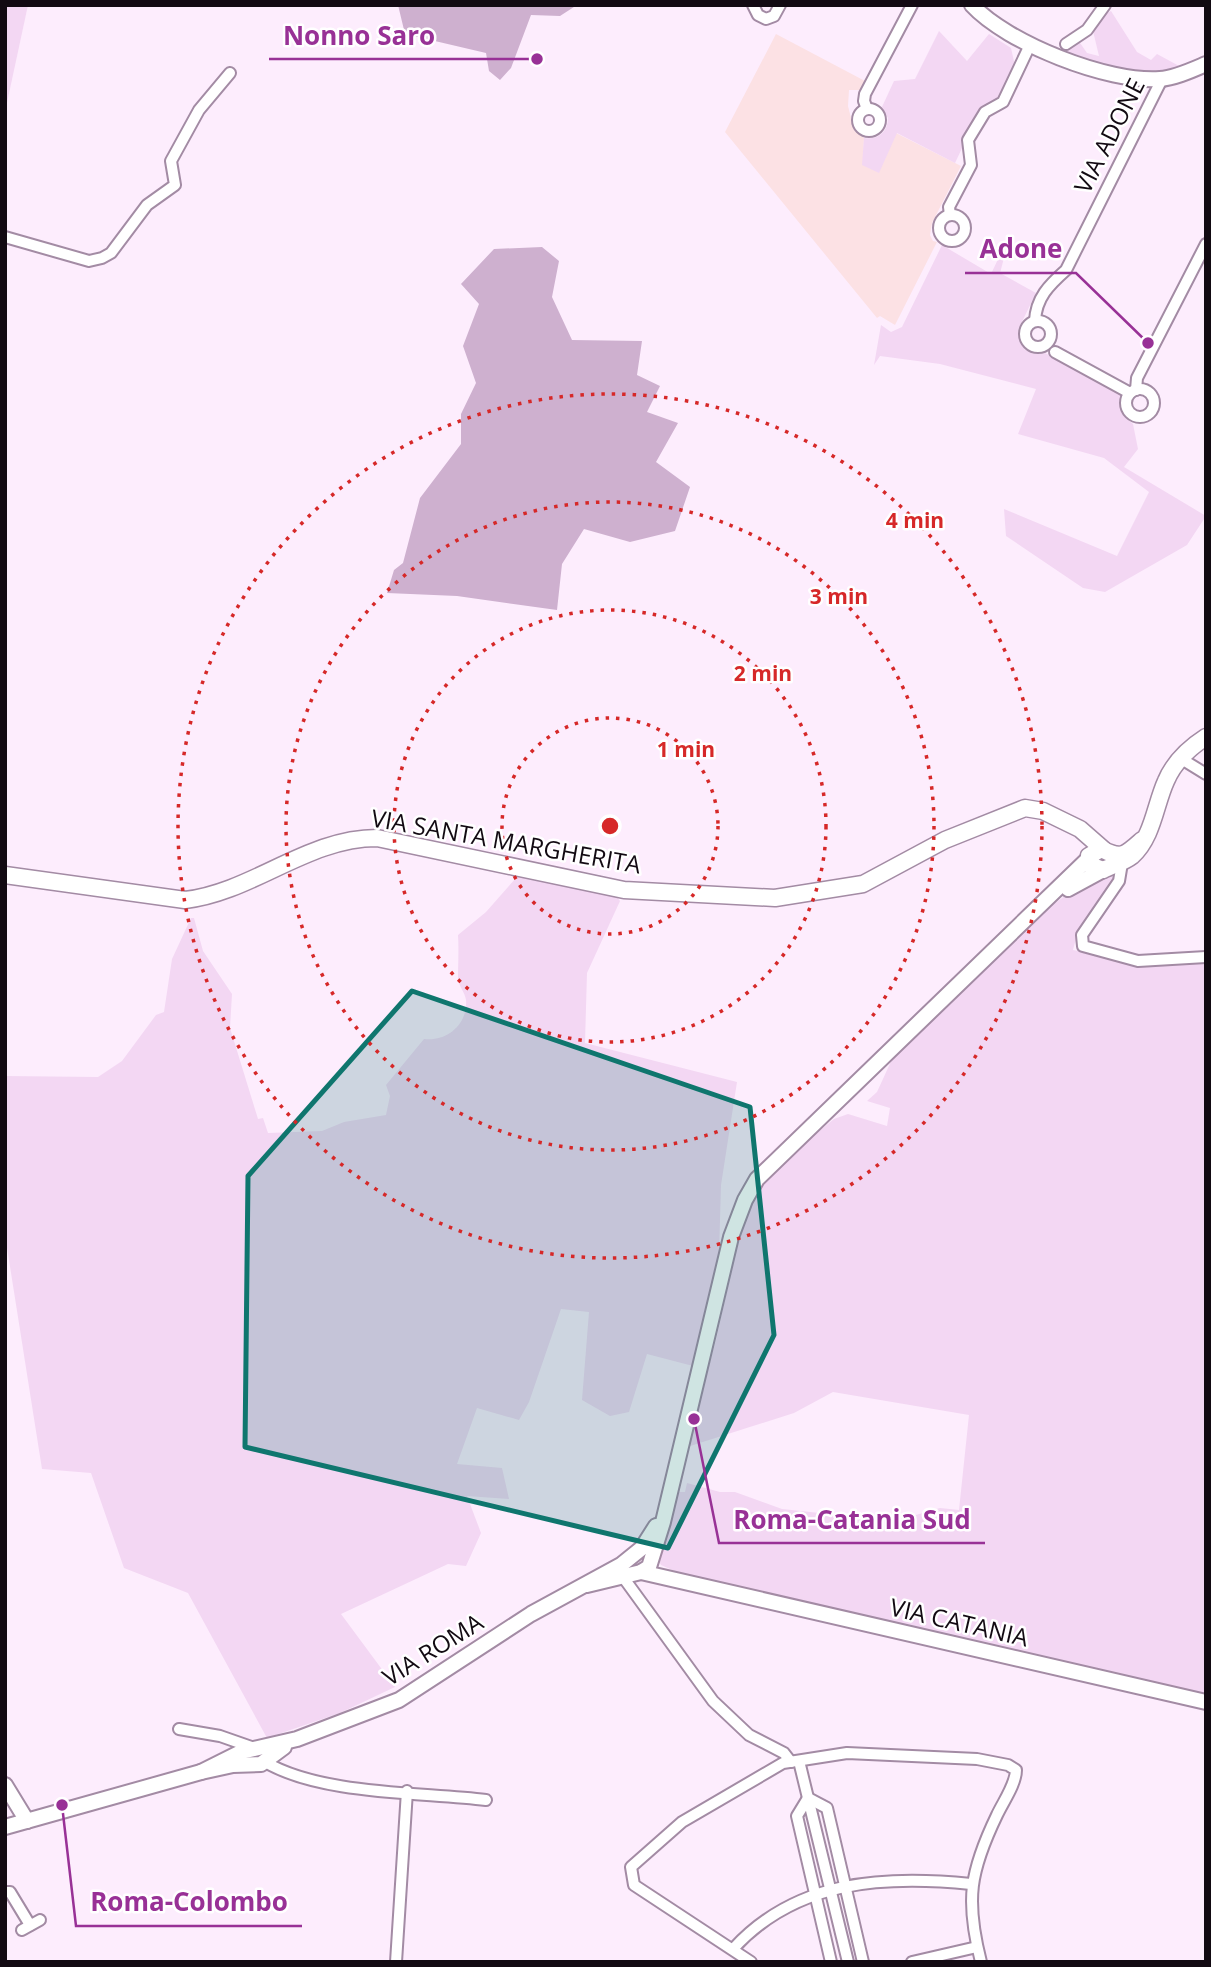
<svg xmlns="http://www.w3.org/2000/svg" width="1211" height="1967" viewBox="0 0 1211 1967" font-family="'Open Sans',sans-serif">
<rect width="100%" height="100%" fill="#fdedfd"/>
<!-- education -->
<path fill="#fce1e4" d="M 776,34 L 865,81 L 860,90 L 849,90 L 848,106 L 854,130 L 864,138 L 863,163 L 888,148 L 896,133 L 961,166 L 932,223 L 930,235 L 933,241 L 937,242 L 895,325 L 880,316 L 877,318 L 725,132 Z"/>
<!-- green -->
<g fill="#f3d7f3">
<path d="M 5,5 L 28,5 L 5,112 Z"/>
<path d="M 1111,11 L 1137,52 L 1151,60 L 1157,54 L 1181,67 C 1138,83 1092,61 1051,49 L 1056,46 L 1060,49 L 1078,40 L 1087,53 L 1099,56 L 1093,31 L 1103,15 Z"/>
<path d="M 939,31 L 967,61 L 989,34 L 1011,48 L 1015,66 L 995,104 L 981,108 L 955,163 L 897,133 L 879,173 L 862,165 L 864,138 C 878,140 888,132 888,118 L 882,107 L 894,81 L 915,79 Z"/>
<path d="M 942,245 L 991,274 L 1000,255 L 1004,258 L 1000,273 L 1036,293 L 1018,330 L 1024,349 L 1034,354 L 1045,353 L 1122,395 L 1122,414 L 1133,424 L 1138,449 L 1124,467 L 1206,516 L 1187,545 L 1105,592 L 1083,588 L 1006,536 L 1004,509 L 1117,556 L 1149,492 L 1104,458 L 1018,434 L 1036,389 L 940,364 L 880,356 L 874,365 L 881,325 L 891,332 L 902,327 Z"/>
<path d="M 1119,866 C 1112,898 1080,918 1073,950 C 1118,959 1160,968 1206,961 L 1206,1696 L 692,1579 L 661,1565 L 658,1559 L 676,1492 L 685,1492 L 687,1483 L 720,1492 L 735,1492 L 782,1509 L 895,1521 L 940,1508 L 959,1510 L 969,1415 L 833,1392 L 794,1413 L 687,1447 L 716,1340 L 741,1228 L 756,1195 L 768,1178 L 784,1165 L 786,1158 L 834,1119 L 848,1114 L 887,1126 L 890,1108 L 867,1101 L 877,1092 L 893,1057 L 1051,906 L 1069,893 Z"/>
<path d="M 522,871 L 613,892 L 620,901 L 587,973 L 585,1043 L 737,1082 L 721,1185 L 719,1255 L 693,1366 L 647,1354 L 629,1412 L 610,1416 L 582,1400 L 589,1312 L 561,1309 L 529,1402 L 519,1420 L 477,1408 L 457,1464 L 502,1468 L 509,1499 L 467,1496 L 481,1533 L 466,1566 L 448,1564 L 341,1614 L 395,1687 L 340,1713 L 267,1738 L 188,1593 L 124,1568 L 91,1473 L 42,1469 L 5,1235 L 5,1076 L 98,1077 L 122,1061 L 156,1015 L 164,1012 L 172,959 L 191,918 L 194,918 L 203,951 L 232,994 L 230,1028 L 258,1119 L 263,1118 L 268,1133 L 322,1131 L 344,1122 L 386,1115 L 390,1096 L 386,1085 L 424,1039 C 448,1042 468,1023 466,1000 C 465,992 459,987 458,979 C 458,965 459,949 458,935 L 486,912 Z"/>
</g>
<!-- forest -->
<g fill="#ceb0cf">
<path d="M 398,5 L 577,5 L 560,16 L 531,15 L 511,68 L 500,80 L 489,71 L 486,53 L 405,34 Z"/>
<path d="M 542,247 L 559,261 L 552,297 L 572,340 L 642,341 L 637,375 L 660,386 L 647,412 L 678,423 L 656,462 L 690,487 L 675,531 L 630,542 L 584,529 L 562,564 L 557,610 L 457,596 L 387,593 L 394,570 L 403,563 L 420,498 L 461,444 L 461,414 L 476,383 L 463,346 L 479,304 L 461,284 L 494,249 Z"/>
</g>
<g fill="none" stroke-linecap="round" stroke-linejoin="round">
<!-- minor casing -->
<g stroke="#a38ba4" stroke-width="14">
<g id="minor">
<path d="M 753,5 L 758,15 L 766,19 L 774,16 L 780,5"/>
<path d="M 1066,44 L 1087,30 L 1105,5"/>
<circle cx="869" cy="120" r="11"/>
<path d="M 867,109 L 864,101 L 865,94 L 912,5"/>
<path d="M 950,215 L 949,207 L 971,165 L 968,140 L 985,112 L 1003,102 L 1029,47"/>
<circle cx="952" cy="228" r="13"/>
<path d="M 5,237 L 89,261 L 102,258 L 111,253 L 147,205 L 175,185 L 171,161 L 199,110 L 230,73"/>
<circle cx="1038" cy="334" r="13"/>
<path d="M 1035,321 C 1036,298 1049,285 1066,270 L 1162,79"/>
<path d="M 1055,352 L 1130,393"/>
<circle cx="1140" cy="403" r="14"/>
<path d="M 1136,390 L 1137,378 L 1206,244"/>
<path d="M 1180,758 L 1206,774"/>
<path d="M 1122,863 L 1119,881 L 1082,935 L 1083,946 L 1138,961 L 1206,957"/>
<path d="M 623,1577 L 713,1701 L 749,1735 L 784,1753 L 791,1762"/>
<path d="M 179,1729 L 220,1736 L 257,1749"/>
<path d="M 799,1761 L 848,1962"/>
<path d="M 265,1762 C 322,1795 419,1792 486,1800"/>
<path d="M 5,1892 L 10,1892 L 30,1925"/>
<path d="M 22,1930 L 40,1920"/>
<path d="M 733,1949 C 796,1880 884,1875 971,1884"/>
<path d="M 396,1962 L 407,1791"/>
<path d="M 751,1962 L 634,1885 L 631,1867 L 682,1822 L 783,1763 L 847,1753 L 977,1759 L 1008,1765 L 1016,1770 C 1016,1784 1003,1802 997,1815 C 970,1871 965,1900 981,1962"/>
<path d="M 831,1962 L 797,1816 L 808,1798 L 827,1808 L 863,1962"/>
<path d="M 912,1962 L 977,1947"/>
</g>
</g>
<!-- tertiary casing -->
<g stroke="#a38ba4" stroke-width="18">
<g id="tertiary">
<path d="M 972,5 C 1007,43 1108,83 1160,79 C 1175,78 1192,70 1206,64"/>
<path d="M 1068,889 L 1103,870"/>
<path d="M 641,1572 L 1206,1702"/>
<path d="M 587,1585 L 641,1572 L 649,1567 L 663,1522 L 731,1237 L 745,1200 L 757,1179 L 1089,858"/>
<path d="M 201,1772 L 241,1752 L 297,1739 L 399,1700 L 531,1614 L 621,1565 L 642,1548 L 656,1526"/>
<path d="M 5,1785 L 27,1821"/>
<path d="M 5,1827 L 201,1772 L 233,1765 L 261,1764 L 284,1747"/>
</g>
</g>
<!-- secondary casing -->
<g stroke="#a38ba4" stroke-width="19">
<g id="secondary">
<path d="M 1142,840 C 1124,856 1122,859 1101,849 L 1089,856 L 1090,865 L 1103,870 C 1113,865 1123,863 1132,856 C 1153,837 1155,805 1166,781 C 1174,762 1189,748 1206,737"/>
<path d="M 5,875 L 185,900 C 253,892 307,838 377,838 L 624,890 L 775,898 L 863,884 L 945,840 L 1025,808 L 1043,811 L 1080,829 L 1104,850"/>
</g>
</g>
<!-- minor -->
<use href="#minor" stroke="#fff" stroke-width="10"/>
<!-- tertiary -->
<use href="#tertiary" stroke="#fff" stroke-width="14"/>
<!-- secondary -->
<use href="#secondary" stroke="#fff" stroke-width="16"/>
</g>
<!-- marked area -->
<path fill="#0f766e" fill-opacity="0.2" stroke="#0f766e" stroke-width="5" stroke-linejoin="round" d="M 412,991 L 750,1107 L 774,1335 L 668,1548 L 245,1447 L 248,1176 Z"/>
<!-- distance rings -->
<g fill="none" stroke="#d62828" stroke-width="3.5" stroke-dasharray="3.5 7">
<circle cx="610" cy="826" r="108"/>
<circle cx="610" cy="826" r="216"/>
<circle cx="610" cy="826" r="324"/>
<circle cx="610" cy="826" r="432"/>
</g>
<g text-anchor="middle" stroke-width="5" stroke-linejoin="round" paint-order="stroke">
<!-- street labels -->
<g font-size="24" fill="#120a12" stroke="#fff">
<text transform="translate(1110 136) rotate(-63)" y="8">VIA ADONE</text>
<text transform="translate(506 842) rotate(10)" y="8">VIA SANTA MARGHERITA</text>
<text transform="translate(959 1623) rotate(13)" y="8">VIA CATANIA</text>
<text transform="translate(433 1650) rotate(-32)" y="8">VIA ROMA</text>
</g>
</g>
<circle cx="610" cy="826" r="10" fill="#d62828" stroke="#fff" stroke-width="3.5"/>
<g font-size="21" text-anchor="middle" font-weight="bold" fill="#d62828" stroke="#fff" stroke-width="5" stroke-linejoin="round" paint-order="stroke">
<text x="915" y="528">4 min</text>
<text x="839" y="604">3 min</text>
<text x="763" y="681">2 min</text>
<text x="686" y="757">1 min</text>
</g>
<!-- callouts -->
<path fill="none" stroke="#983196" stroke-width="2.5" d="M537 59L449 59H269M1148 343L1076 273H965M694 1419L719 1543H985M62 1805L76 1926H302"/>
<g fill="#983196" stroke="#fff" stroke-width="2.5">
<circle cx="537" cy="59" r="7"/>
<circle cx="1148" cy="343" r="7"/>
<circle cx="694" cy="1419" r="7"/>
<circle cx="62" cy="1805" r="7"/>
</g>
<g font-size="26" text-anchor="middle" font-weight="bold" fill="#983196" stroke="#fff" stroke-width="5" stroke-linejoin="round" paint-order="stroke">
<text x="359" y="45">Nonno Saro</text>
<text x="1021" y="258">Adone</text>
<text x="852" y="1529">Roma-Catania Sud</text>
<text x="189" y="1911">Roma-Colombo</text>
</g>
<!-- border -->
<rect width="1211" height="1967" fill="none" stroke="#120a12" stroke-width="14"/>
</svg>
